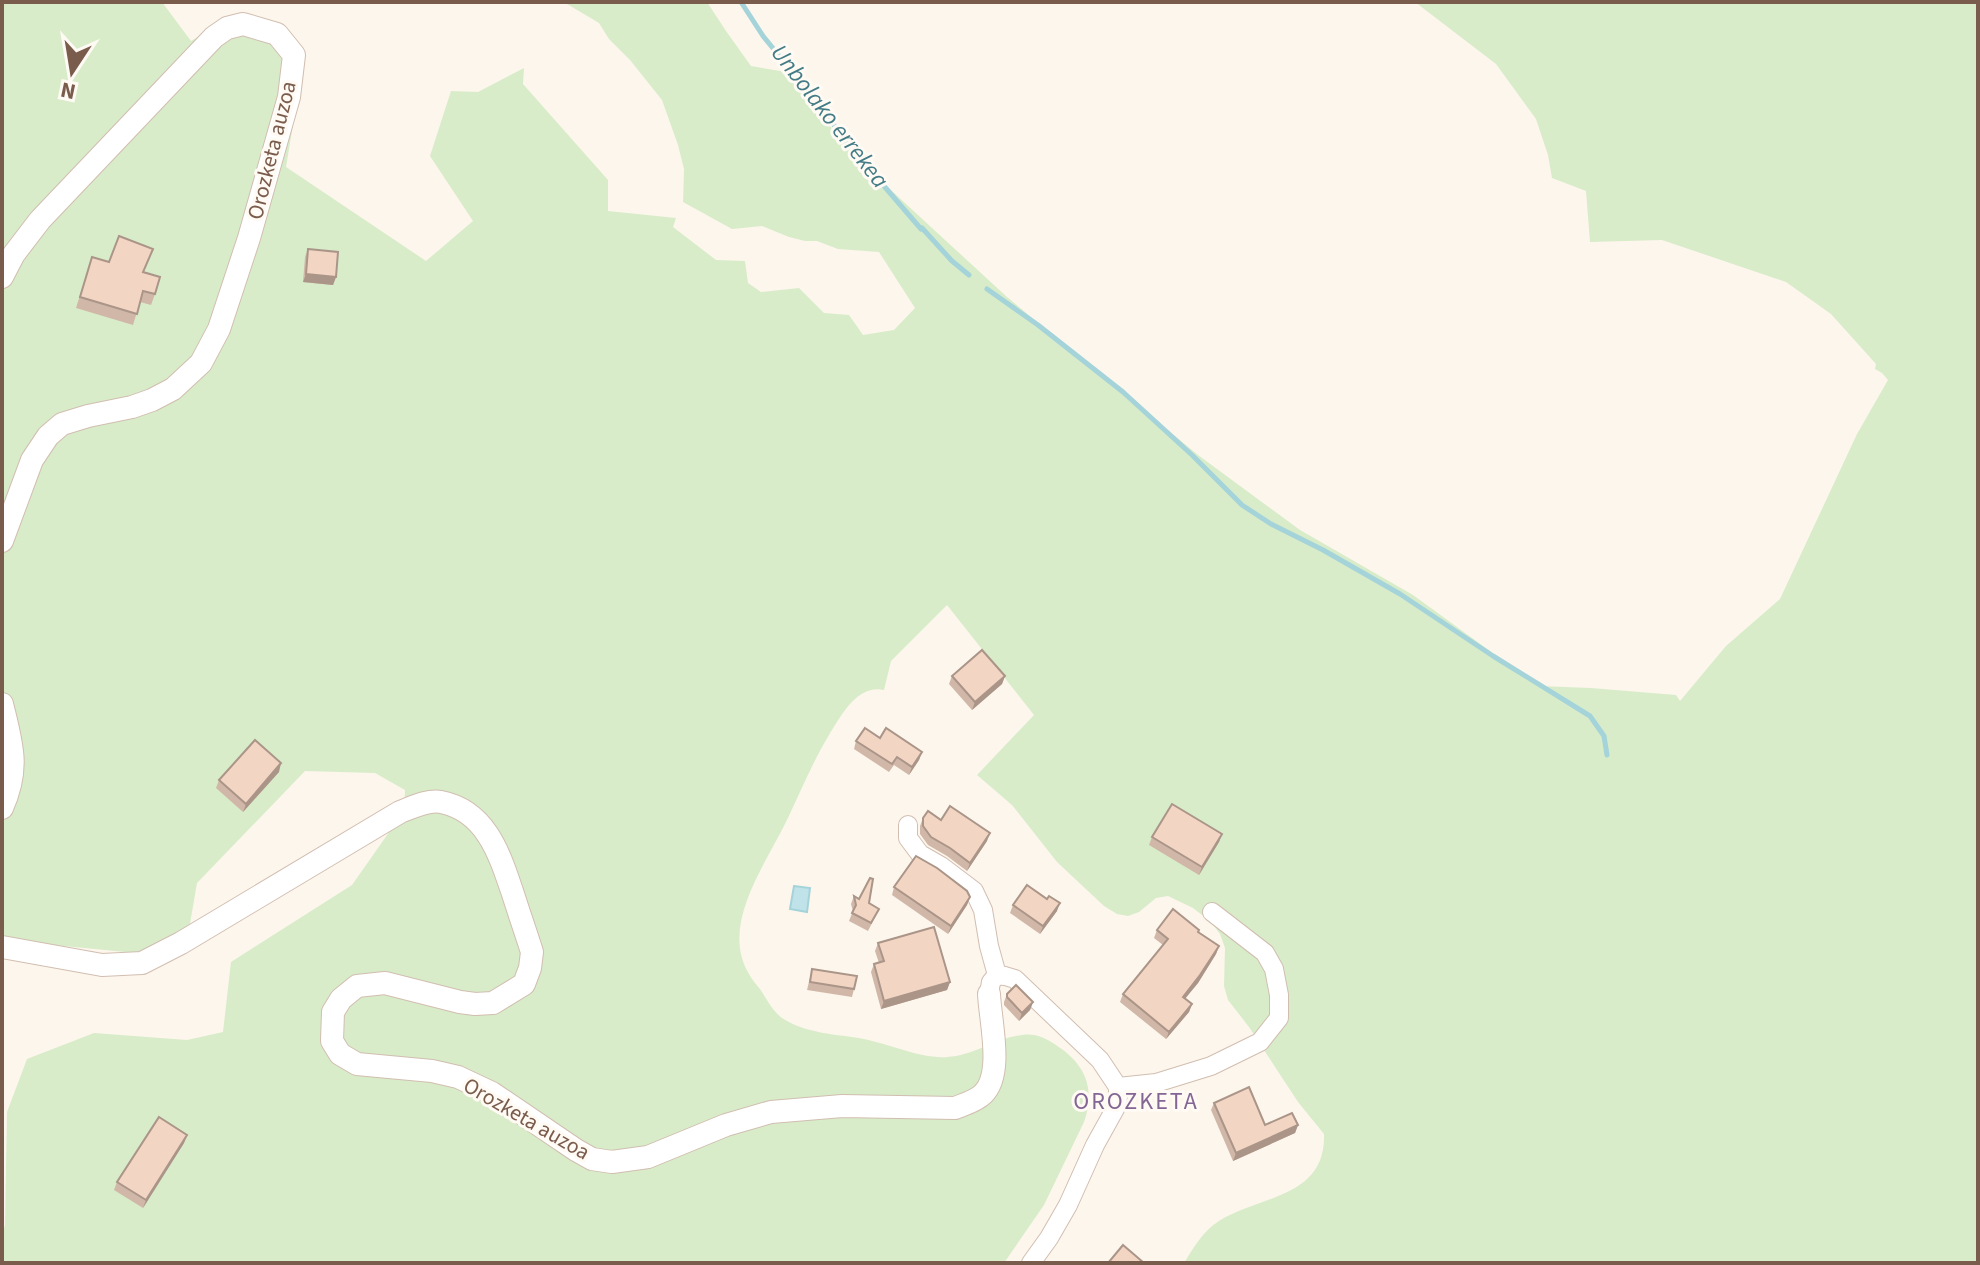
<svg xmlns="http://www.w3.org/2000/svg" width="1980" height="1265" viewBox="0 0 1980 1265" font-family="'Source Sans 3',sans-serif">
<rect width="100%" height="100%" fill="#fdf6ec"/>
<!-- green -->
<path fill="#d8ecc9" d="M 2,2 L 162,2 L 191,41 L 229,18 L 260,19 L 286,54 L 298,95 L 286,167 L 426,261 L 473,221 L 430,156 L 451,91 L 478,92 L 524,68 L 523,84 L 608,180 L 608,211 L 676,218 L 673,227 L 716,260 L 745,261 L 748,283 L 761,292 L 799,288 L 824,313 L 849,315 L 863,335 L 894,330 L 915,308 L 879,252 L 838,249 L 817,241 L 805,241 L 789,237 L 762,226 L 732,229 L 683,202 L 684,169 L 678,145 L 662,100 L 630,60 L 609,39 L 599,23 L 567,4 L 559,2 L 707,2 L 726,31 L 751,66 L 786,72 L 856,158 L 1007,297 L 1198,455 L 1300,530 L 1413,595 L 1538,686 L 1591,688 L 1676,695 L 1680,701 L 1726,646 L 1780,599 L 1857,434 L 1888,380 L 1882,373 L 1875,369 L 1876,364 L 1831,314 L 1786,282 L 1662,240 L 1590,242 L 1586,191 L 1552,178 L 1548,155 L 1536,119 L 1496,64 L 1415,2 L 1978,2 L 1978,1263 L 1184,1263 C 1194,1247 1203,1231 1219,1221 C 1261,1195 1326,1198 1324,1134 L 1298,1102 L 1249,1027 L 1228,1000 L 1224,986 L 1225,948 L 1220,934 L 1211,922 L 1193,908 L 1168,896 L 1156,898 L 1139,912 L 1128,916 L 1117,914 L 1104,906 L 1057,862 L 1012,805 L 977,775 L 1034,715 L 947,605 L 891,661 L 884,690 C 857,684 841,716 829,735 C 812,763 800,793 786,822 C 767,861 729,913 742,958 C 745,969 752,980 760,989 C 766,998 773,1012 782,1018 C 806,1034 837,1034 864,1039 C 889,1044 922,1059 947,1057 C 973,1056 996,1038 1022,1035 C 1036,1033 1045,1038 1056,1045 C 1085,1064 1096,1088 1084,1122 L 1044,1205 L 1004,1263 L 2,1263 L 2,1236 L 5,1225 L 7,1112 L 27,1059 L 94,1033 L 187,1040 L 223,1032 L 231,962 L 352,885 L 404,811 L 405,790 L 375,773 L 305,771 L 197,883 L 188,935 L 146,954 L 2,940 Z"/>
<!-- water -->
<path fill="#bfe3e8" stroke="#a5d3da" stroke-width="2" d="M 794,886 L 810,888 L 807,912 L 790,909 Z"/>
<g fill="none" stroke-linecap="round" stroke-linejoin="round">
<!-- stream -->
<g stroke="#a5d3da" stroke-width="5">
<path d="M 741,2 L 763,36 L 818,103 L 847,143 L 921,229 L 922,228 L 952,261 L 969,275"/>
<path d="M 987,289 L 1038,325 L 1123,392 L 1192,455 L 1242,505 L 1271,524 L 1323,550 L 1400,594 L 1493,656 L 1590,716 L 1604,736 L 1607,755"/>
</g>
<!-- minor casing -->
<g stroke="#d1beb0" stroke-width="20">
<g id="minor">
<path d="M 908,825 L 908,838 L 920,854 L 941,866 L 974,891 L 983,910 L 989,946 L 997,975"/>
<path d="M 989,994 L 991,982 L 997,975 L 1005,976 L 1015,979 L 1100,1060 L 1118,1087 L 1118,1097 L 1115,1109 L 1095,1145 L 1068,1205 L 1049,1238 L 1031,1263"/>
<path d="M 1118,1087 L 1156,1083 L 1211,1066 L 1260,1042 L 1279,1018 L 1279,995 L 1274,969 L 1265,953 L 1212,912"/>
</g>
</g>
<!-- tertiary casing -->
<g stroke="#d1beb0" stroke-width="24">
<g id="tertiary">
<path d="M 2,277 L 14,254 L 40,220 L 214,37 L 227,28 L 243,24 L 277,34 L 294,55 L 289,97 L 249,238 L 219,329 L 201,363 L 173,389 L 152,400 L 132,407 L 88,416 L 62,424 L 48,436 L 32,460 L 2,541"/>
<path d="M 2,704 C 12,745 20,768 2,808"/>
<path d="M 2,947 L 102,965 L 142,963 L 181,943 L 400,812 C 411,808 428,799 441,802 C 487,811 500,856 513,894 C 519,913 526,933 532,952 L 530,968 L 524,984 L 493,1003 L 475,1004 L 460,1002 L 385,983 L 357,986 L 341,999 L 333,1012 L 332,1041 L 340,1054 L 357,1064 L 432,1071 L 458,1077 L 492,1093 L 576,1150 L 592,1159 L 612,1162 L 648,1157 L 726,1125 L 771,1112 L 842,1106 L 955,1108 C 965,1104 976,1101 983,1094 C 1004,1074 990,1020 989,994"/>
</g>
</g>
<!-- minor -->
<use href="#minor" stroke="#fff" stroke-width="18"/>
<!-- tertiary -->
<use href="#tertiary" stroke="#fff" stroke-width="22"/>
</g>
<!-- wall -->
<g fill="#d1b7a8">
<path d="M 308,249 L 336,277 L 333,285 L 303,282 L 305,257 Z"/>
<path d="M 92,257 L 144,272 L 155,294 L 151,305 L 140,302 L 133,325 L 76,308 Z"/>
<path d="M 952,676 L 1005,676 L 1002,684 L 972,710 L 949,684 Z"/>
<path d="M 880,738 L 922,752 L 919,760 L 909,775 L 894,765 L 889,772 L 854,749 L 856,741 Z"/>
<path d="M 279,772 L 243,812 L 216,788 L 219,780 Z"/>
<path d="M 923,818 L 941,820 L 987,841 L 967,871 L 947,856 L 928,845 L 920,834 L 920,826 Z"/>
<path d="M 1222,834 L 1219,842 L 1199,875 L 1149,845 L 1152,837 Z"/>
<path d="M 894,887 L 970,897 L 967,905 L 948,934 L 892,895 Z"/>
<path d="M 854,896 L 879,909 L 868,931 L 849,921 L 853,911 L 851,904 Z"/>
<path d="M 1047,899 L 1057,911 L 1040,934 L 1010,913 L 1013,905 Z"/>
<path d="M 1157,930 L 1198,932 L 1219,946 L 1216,954 L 1198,983 L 1185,998 L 1192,1004 L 1189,1012 L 1166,1039 L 1120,1002 L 1123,994 L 1163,945 L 1154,938 Z"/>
<path d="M 878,943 L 950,982 L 947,990 L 881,1009 L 871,972 L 874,964 L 879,963 L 875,951 Z"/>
<path d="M 812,969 L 854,989 L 852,997 L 807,990 Z"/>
<path d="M 1007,994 L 1033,1002 L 1030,1010 L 1019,1021 L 1004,1005 L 1004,1002 Z"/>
<path d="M 1214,1103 L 1265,1125 L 1298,1125 L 1295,1133 L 1233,1161 L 1211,1110 Z"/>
<path d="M 187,1135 L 184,1143 L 143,1208 L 114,1190 L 117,1182 Z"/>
</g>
<!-- shaded-wall -->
<g fill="#aa9588">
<path d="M 306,274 L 336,277 L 333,285 L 303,282 Z"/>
<path d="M 1005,676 L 1002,684 L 972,710 L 975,702 Z"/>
<path d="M 922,752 L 919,760 L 909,775 L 912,767 Z"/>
<path d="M 281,763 L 279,772 L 243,812 L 246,804 Z"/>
<path d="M 990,833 L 987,841 L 967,871 L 970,863 Z"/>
<path d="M 1222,834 L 1219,842 L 1199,875 L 1202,867 Z"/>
<path d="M 970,897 L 967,905 L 948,934 L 951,926 Z"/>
<path d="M 1060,903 L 1057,911 L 1040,934 L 1043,926 Z"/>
<path d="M 1219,946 L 1216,954 L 1198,983 L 1180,1005 L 1183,997 Z"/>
<path d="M 950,982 L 947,990 L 881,1009 L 884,1001 Z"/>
<path d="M 1033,1002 L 1030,1010 L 1019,1021 L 1022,1013 Z"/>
<path d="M 1192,1004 L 1189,1012 L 1166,1039 L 1169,1032 Z"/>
<path d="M 1298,1125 L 1295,1133 L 1233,1161 L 1236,1153 Z"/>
<path d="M 187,1135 L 184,1143 L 143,1208 L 146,1200 Z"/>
</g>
<!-- building -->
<g fill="#f3d5c3" stroke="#aa9588" stroke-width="2">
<path d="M 119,236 L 153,249 L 143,272 L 160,277 L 155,294 L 143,291 L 137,314 L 80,297 L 92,257 L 109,262 Z"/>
<path d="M 308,249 L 338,252 L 336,277 L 306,274 Z"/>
<path d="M 982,650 L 1005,676 L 975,702 L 952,676 Z"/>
<path d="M 865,728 L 880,738 L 886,728 L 922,752 L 912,767 L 897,757 L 892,764 L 856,741 Z"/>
<path d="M 255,740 L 281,763 L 246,804 L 219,780 Z"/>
<path d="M 1172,804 L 1222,834 L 1202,867 L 1152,837 Z"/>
<path d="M 950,806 L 990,833 L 970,863 L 950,848 L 931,837 L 923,826 L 923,818 L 928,811 L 941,820 Z"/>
<path d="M 916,856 L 937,868 L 967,891 L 970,897 L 951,926 L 894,887 Z"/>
<path d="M 870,878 L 873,879 L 869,903 L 879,909 L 871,923 L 852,913 L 856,905 L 854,896 L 859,899 Z"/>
<path d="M 1027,885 L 1047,899 L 1049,896 L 1060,903 L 1043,926 L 1013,905 Z"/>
<path d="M 1173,909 L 1199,930 L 1198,932 L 1219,946 L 1200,975 L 1183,997 L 1192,1004 L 1169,1032 L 1123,994 L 1168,939 L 1157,930 Z"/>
<path d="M 934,927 L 950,982 L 884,1001 L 874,964 L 884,961 L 878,943 Z"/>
<path d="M 812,969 L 857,976 L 854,989 L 810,982 Z"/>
<path d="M 1016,985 L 1033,1002 L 1022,1013 L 1007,997 L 1007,994 Z"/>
<path d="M 1249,1087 L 1265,1125 L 1292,1113 L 1298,1125 L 1236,1153 L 1214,1103 Z"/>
<path d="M 159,1117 L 187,1135 L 146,1200 L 117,1182 Z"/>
<path d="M 1123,1245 L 1144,1263 L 1108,1263 Z"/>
</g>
<g text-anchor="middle" stroke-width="6" stroke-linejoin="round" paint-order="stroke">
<!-- street labels -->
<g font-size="22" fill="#7a5c4d" stroke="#fffaf3">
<text transform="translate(271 150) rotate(-76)" y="8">Orozketa auzoa</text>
<text transform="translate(527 1118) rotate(30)" y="8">Orozketa auzoa</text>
</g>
<!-- water labels -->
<g font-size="24" font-style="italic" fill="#437c86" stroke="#fffaf3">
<text transform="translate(830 116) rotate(52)" y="8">Unbolako errekea</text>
</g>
<!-- neighbourhood labels -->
<g font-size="24" letter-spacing="2" fill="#846695" stroke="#fffaf3">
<text x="1136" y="1109">OROZKETA</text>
</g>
</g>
<!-- border -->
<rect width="1980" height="1265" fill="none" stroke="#7a5c4d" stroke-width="8"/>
<!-- north arrow -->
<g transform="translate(72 72) rotate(192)" stroke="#fffaf3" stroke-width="6" paint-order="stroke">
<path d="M0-6L14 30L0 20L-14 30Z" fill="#7a5c4d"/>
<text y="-12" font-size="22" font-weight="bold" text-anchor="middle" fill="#7a5c4d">N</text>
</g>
</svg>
